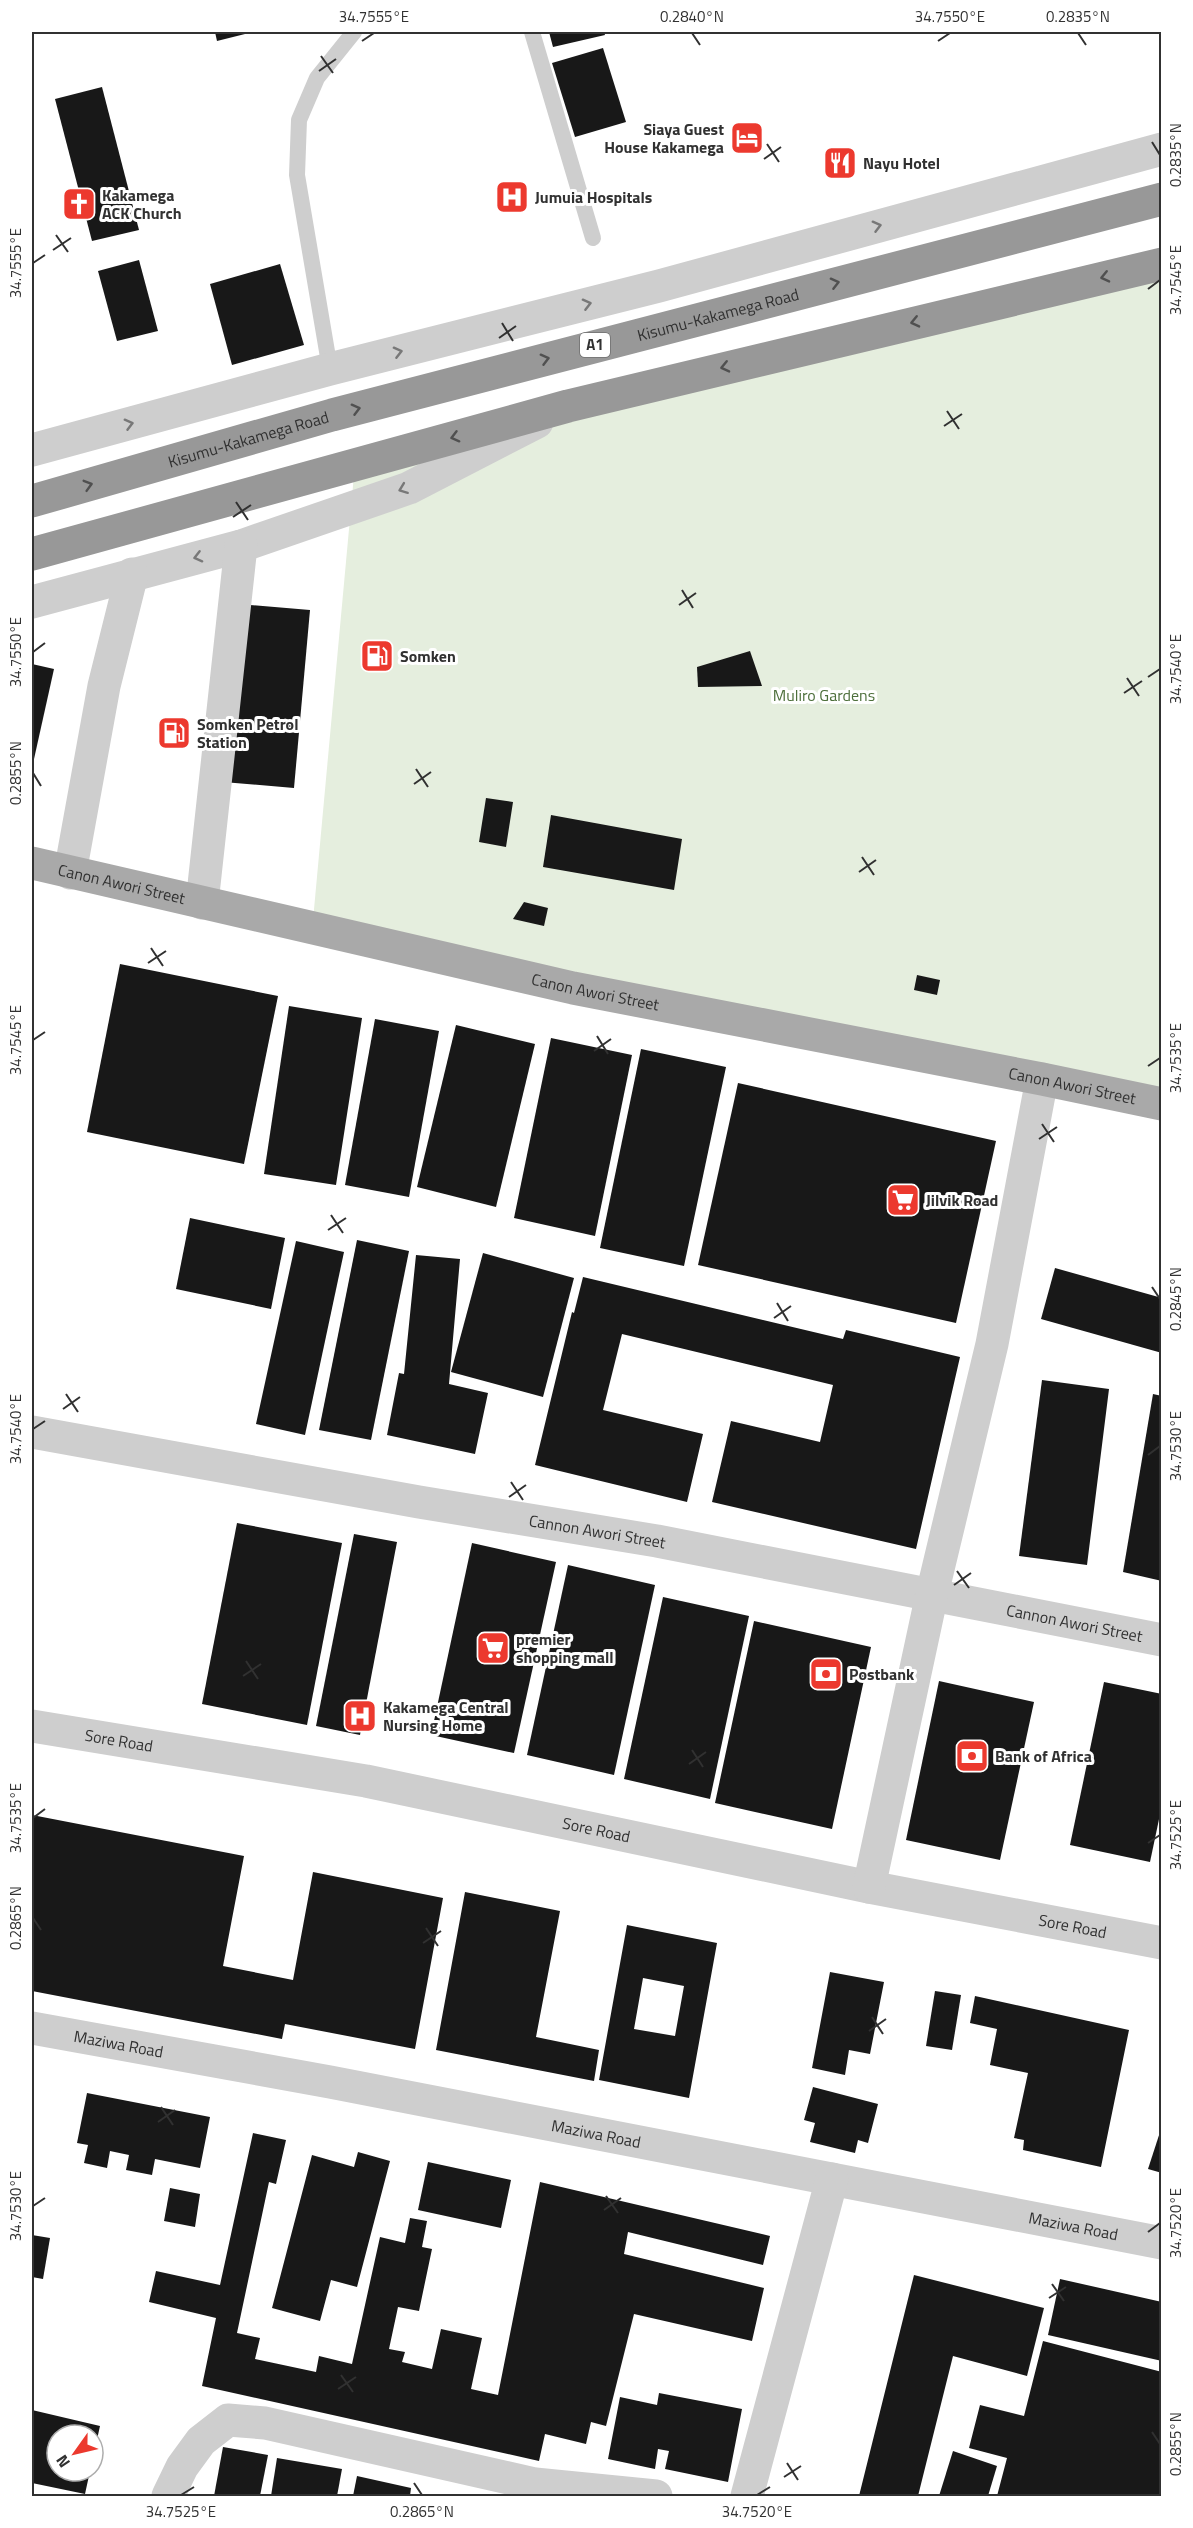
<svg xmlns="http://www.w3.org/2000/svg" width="1193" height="2528" viewBox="0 0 1193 2528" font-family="'Titillium Web',sans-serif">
<rect width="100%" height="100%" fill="#fff"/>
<!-- green -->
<path fill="#e5eede" d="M 1161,262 L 1161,1107 L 312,931 L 355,464 Z"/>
<!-- building -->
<g fill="#181818" fill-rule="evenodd">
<path d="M 215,32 L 253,32 L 217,41 Z"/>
<path d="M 549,32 L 604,32 L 605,35 L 553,47 Z"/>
<path d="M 603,48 L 626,122 L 575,137 L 552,63 Z"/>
<path d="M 102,87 L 139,230 L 92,241 L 55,99 Z"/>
<path d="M 139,260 L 158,331 L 117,341 L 98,271 Z"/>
<path d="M 280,264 L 304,345 L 232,365 L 210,284 Z"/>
<path d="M 239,604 L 310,610 L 294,788 L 223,782 Z"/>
<path d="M 750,651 L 762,686 L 698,687 L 697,667 Z"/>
<path d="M 32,664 L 54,669 L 34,759 L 32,758 Z"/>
<path d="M 486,798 L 513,802 L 506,847 L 479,842 Z"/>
<path d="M 551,815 L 682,839 L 674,890 L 543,867 Z"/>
<path d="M 524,902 L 548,908 L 544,926 L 513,919 Z"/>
<path d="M 120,964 L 278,996 L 244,1164 L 87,1132 Z"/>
<path d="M 917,975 L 940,980 L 937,995 L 914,990 Z"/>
<path d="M 289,1006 L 362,1018 L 336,1185 L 264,1174 Z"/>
<path d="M 375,1019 L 439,1031 L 409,1197 L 345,1185 Z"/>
<path d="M 456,1025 L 535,1044 L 496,1207 L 417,1187 Z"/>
<path d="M 551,1038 L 632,1055 L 595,1236 L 514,1218 Z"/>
<path d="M 641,1049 L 726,1067 L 684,1266 L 600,1248 Z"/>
<path d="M 738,1083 L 996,1141 L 956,1323 L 698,1265 Z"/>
<path d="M 190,1218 L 285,1238 L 271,1309 L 176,1289 Z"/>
<path d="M 357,1240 L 409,1251 L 371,1440 L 319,1430 Z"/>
<path d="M 296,1241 L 344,1252 L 305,1435 L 256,1424 Z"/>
<path d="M 483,1253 L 574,1278 L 543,1397 L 451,1372 Z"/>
<path d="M 416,1255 L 460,1259 L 449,1384 L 488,1393 L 475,1454 L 387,1435 L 399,1373 L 404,1374 Z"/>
<path d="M 1055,1268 L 1162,1298 L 1162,1353 L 1041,1319 Z"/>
<path d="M 583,1277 L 843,1339 L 846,1330 L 960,1357 L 916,1549 L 712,1502 L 731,1421 L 820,1442 L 833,1385 L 622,1334 L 603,1410 L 703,1434 L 687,1502 L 535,1465 L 572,1312 L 574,1313 Z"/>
<path d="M 1042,1380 L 1109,1389 L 1087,1565 L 1019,1556 Z"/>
<path d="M 1153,1394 L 1162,1396 L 1162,1581 L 1123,1572 Z"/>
<path d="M 237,1523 L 342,1543 L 307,1725 L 202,1704 Z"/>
<path d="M 354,1534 L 397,1542 L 360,1735 L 316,1726 Z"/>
<path d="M 472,1543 L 556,1562 L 514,1753 L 431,1735 Z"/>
<path d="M 568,1565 L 655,1585 L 614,1775 L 527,1755 Z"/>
<path d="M 663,1597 L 749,1616 L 710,1799 L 624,1779 Z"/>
<path d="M 754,1621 L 871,1647 L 832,1829 L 715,1803 Z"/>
<path d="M 939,1681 L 1034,1702 L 1000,1860 L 906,1840 Z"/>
<path d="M 1104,1682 L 1162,1694 L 1162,1805 L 1150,1862 L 1070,1845 Z"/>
<path d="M 32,1815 L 244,1856 L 223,1966 L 293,1980 L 313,1872 L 443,1898 L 415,2049 L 285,2024 L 282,2039 L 32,1991 Z"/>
<path d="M 465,1892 L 560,1911 L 536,2037 L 599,2050 L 594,2081 L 436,2050 Z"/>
<path d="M 627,1925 L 717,1943 L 689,2098 L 599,2080 ZM 643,1978 L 684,1986 L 675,2036 L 634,2029 Z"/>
<path d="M 830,1972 L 884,1982 L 870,2054 L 849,2050 L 845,2075 L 812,2068 Z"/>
<path d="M 935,1991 L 961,1995 L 952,2050 L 926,2046 Z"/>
<path d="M 975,1996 L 1129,2030 L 1101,2167 L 1023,2150 L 1024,2140 L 1014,2138 L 1028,2073 L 990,2065 L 997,2029 L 970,2023 Z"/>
<path d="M 813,2087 L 878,2104 L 868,2143 L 858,2140 L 855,2153 L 810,2142 L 815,2123 L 804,2120 Z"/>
<path d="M 87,2093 L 210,2117 L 200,2168 L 155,2159 L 152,2175 L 126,2170 L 129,2155 L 110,2151 L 107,2168 L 84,2163 L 88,2145 L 77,2143 Z"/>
<path d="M 1161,2129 L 1162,2129 L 1162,2173 L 1148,2169 Z"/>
<path d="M 253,2133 L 286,2140 L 276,2184 L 269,2182 L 237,2333 L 260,2338 L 255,2359 L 316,2372 L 319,2356 L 352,2364 L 380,2237 L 405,2243 L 410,2218 L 427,2221 L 422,2247 L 432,2249 L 419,2311 L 398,2307 L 389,2349 L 405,2352 L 402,2362 L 432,2369 L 441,2329 L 482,2338 L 471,2389 L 498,2395 L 540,2182 L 770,2236 L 763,2265 L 628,2232 L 624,2254 L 764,2288 L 752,2341 L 634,2314 L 606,2426 L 591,2422 L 586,2444 L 545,2434 L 539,2461 L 202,2386 L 216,2318 L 149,2302 L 156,2271 L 220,2285 Z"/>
<path d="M 358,2152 L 390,2161 L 357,2287 L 331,2280 L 320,2321 L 272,2308 L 312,2155 L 354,2167 Z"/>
<path d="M 428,2162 L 511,2180 L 501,2228 L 418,2210 Z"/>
<path d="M 170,2188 L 200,2194 L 195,2227 L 164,2221 Z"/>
<path d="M 32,2235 L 50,2238 L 43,2279 L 32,2277 Z"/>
<path d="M 914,2275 L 1044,2308 L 1027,2376 L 953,2356 L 918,2496 L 859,2496 Z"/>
<path d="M 1060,2279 L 1162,2302 L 1162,2361 L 1048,2335 Z"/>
<path d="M 1043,2341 L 1162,2372 L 1162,2496 L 997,2496 L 1007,2458 L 969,2448 L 980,2405 L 1024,2416 Z"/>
<path d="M 659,2393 L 742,2409 L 728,2482 L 665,2469 L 669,2451 L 658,2449 L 655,2469 L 608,2459 L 620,2397 L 657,2405 Z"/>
<path d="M 32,2410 L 100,2426 L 94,2453 L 93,2435 L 57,2435 L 57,2471 L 90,2471 L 85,2494 L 32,2483 Z"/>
<path d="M 223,2447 L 268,2455 L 260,2496 L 214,2496 Z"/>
<path d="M 953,2451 L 997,2466 L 988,2496 L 939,2496 Z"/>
<path d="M 277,2458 L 342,2469 L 337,2496 L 271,2496 Z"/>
<path d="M 357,2476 L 411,2488 L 410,2496 L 353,2496 Z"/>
</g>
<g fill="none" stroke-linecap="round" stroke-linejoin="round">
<!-- lane -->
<g stroke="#cecece" stroke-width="16">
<path d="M 532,32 L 593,238"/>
<path d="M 330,369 L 297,175 L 299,120 L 317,78 L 354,32"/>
</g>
<!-- street -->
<g stroke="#cecece" stroke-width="33">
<path d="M 32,450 L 330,369 L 659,286 L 1162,149"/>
<path d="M 32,602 L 241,546 L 409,488 L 537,422"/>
<path d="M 70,873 L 104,686 L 132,574"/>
<path d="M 202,903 L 241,546"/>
<path id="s1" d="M 32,1432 L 419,1502 L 657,1541 L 1162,1640"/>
<path id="s2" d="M 32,1726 L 366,1781 L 869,1887 L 1162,1943"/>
<path d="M 869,1887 L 932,1594 L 992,1344 L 1042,1079"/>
<path id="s3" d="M 32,2028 L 330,2082 L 1162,2243"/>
<path d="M 168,2496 L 182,2467 L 201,2441 L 228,2420 L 265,2423 L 535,2484 L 656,2496"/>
<path d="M 747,2496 L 832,2179"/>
</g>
<!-- primary -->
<path stroke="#a9a9a9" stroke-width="33" id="s4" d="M 32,863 L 573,988 L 1042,1079 L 1162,1104"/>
<!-- highway -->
<g stroke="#989898" stroke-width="33">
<path id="s5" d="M 32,501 L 332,415 L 1162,199"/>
<path d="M 32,554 L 568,406 L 1162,264"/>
</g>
</g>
<!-- one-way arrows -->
<defs><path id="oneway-chevron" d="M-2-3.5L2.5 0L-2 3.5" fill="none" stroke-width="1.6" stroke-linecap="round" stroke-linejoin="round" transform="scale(1.5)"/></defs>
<g stroke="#787878">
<use href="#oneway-chevron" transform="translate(877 226) rotate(-15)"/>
<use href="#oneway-chevron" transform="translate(587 304) rotate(-14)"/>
<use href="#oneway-chevron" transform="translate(398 352) rotate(-14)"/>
<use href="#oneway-chevron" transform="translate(129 424) rotate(-15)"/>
<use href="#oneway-chevron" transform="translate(403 489) rotate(159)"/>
<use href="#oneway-chevron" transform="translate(198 557) rotate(166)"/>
</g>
<g stroke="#505050">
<use href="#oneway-chevron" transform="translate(1105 277) rotate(167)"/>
<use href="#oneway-chevron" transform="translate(835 283) rotate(-14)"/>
<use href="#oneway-chevron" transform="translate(915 322) rotate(167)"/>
<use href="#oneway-chevron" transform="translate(545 359) rotate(-15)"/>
<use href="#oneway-chevron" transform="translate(725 367) rotate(167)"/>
<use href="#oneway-chevron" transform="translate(356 409) rotate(-15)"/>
<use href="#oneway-chevron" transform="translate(455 437) rotate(165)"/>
<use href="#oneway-chevron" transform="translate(88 485) rotate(-16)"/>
</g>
<!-- ticks -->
<path fill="none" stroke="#313131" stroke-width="2" d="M 692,33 L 700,45M 1078,33 L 1086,45M 362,41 L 374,33M 938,41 L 950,33M 321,56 L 333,73M 319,71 L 336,59M 1152,142 L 1160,155M 767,144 L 779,162M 764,159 L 781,147M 56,235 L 68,252M 53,250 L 71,238M 33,263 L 45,255M 1148,289 L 1160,280M 502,323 L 513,341M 499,338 L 516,326M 947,411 L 959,429M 944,426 L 962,414M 236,502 L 248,520M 233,517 L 251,505M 682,590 L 693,608M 679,605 L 696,593M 33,652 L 45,643M 1148,677 L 1160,669M 1127,678 L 1139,696M 1124,693 L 1142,681M 416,769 L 428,787M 33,773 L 41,786M 414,784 L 431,772M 862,857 L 874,875M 859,872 L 876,860M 151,948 L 163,966M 148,963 L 166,951M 597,1036 L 608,1054M 33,1040 L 45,1032M 594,1051 L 611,1039M 1148,1066 L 1160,1058M 1042,1124 L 1054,1142M 1039,1139 L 1057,1127M 331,1215 L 343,1233M 328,1230 L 346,1218M 1152,1287 L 1160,1299M 777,1303 L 788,1321M 774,1318 L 791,1306M 66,1394 L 78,1412M 63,1409 L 80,1397M 33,1429 L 45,1421M 1148,1455 L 1160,1446M 511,1482 L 523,1500M 509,1497 L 526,1485M 957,1571 L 969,1588M 954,1585 L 971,1573M 246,1661 L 258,1679M 243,1676 L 261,1664M 692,1750 L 703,1767M 689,1764 L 706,1752M 33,1818 L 45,1809M 1148,1843 L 1160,1835M 33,1918 L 41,1930M 426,1928 L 438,1946M 423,1943 L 441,1931M 872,2017 L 883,2034M 869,2031 L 886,2019M 161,2107 L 173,2125M 158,2122 L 175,2110M 606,2196 L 618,2213M 33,2206 L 45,2198M 604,2210 L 621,2198M 1148,2232 L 1160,2223M 1052,2284 L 1064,2301M 1049,2298 L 1066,2287M 341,2375 L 353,2392M 338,2389 L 356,2377M 1152,2432 L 1160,2444M 787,2463 L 798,2480M 784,2477 L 801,2466M 414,2483 L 422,2495M 181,2495 L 194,2487M 757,2495 L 770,2487"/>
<!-- icons -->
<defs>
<g id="hotel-square" transform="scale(1.725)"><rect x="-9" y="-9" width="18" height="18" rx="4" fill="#ec392e" stroke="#fff"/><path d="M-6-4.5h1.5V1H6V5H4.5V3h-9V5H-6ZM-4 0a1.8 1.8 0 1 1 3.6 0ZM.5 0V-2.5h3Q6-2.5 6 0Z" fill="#fff"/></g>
<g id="restaurant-square" transform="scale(1.725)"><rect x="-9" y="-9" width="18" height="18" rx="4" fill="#ec392e" stroke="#fff"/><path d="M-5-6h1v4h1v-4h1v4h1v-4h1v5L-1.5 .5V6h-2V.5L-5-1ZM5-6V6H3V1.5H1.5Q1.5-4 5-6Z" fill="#fff"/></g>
<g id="hospital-square" transform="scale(1.725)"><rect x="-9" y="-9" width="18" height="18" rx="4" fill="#ec392e" stroke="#fff"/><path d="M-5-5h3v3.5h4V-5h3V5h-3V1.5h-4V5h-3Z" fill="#fff"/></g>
<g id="church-square" transform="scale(1.725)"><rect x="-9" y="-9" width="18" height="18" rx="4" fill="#ec392e" stroke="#fff"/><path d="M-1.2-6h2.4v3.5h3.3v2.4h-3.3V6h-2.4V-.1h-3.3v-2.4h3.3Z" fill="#fff"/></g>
<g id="fuel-square" transform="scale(1.725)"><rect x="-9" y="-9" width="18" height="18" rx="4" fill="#ec392e" stroke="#fff"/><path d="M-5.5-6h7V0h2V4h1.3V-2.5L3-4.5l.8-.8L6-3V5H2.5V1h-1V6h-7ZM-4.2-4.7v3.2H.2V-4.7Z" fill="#fff"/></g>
<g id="supermarket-square" transform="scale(1.725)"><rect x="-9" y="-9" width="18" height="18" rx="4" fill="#ec392e" stroke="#fff"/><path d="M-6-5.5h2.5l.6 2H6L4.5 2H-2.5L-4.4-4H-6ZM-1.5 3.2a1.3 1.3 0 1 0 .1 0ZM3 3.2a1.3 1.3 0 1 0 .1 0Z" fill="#fff"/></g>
<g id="bank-square" transform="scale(1.725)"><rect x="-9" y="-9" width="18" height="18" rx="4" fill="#ec392e" stroke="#fff"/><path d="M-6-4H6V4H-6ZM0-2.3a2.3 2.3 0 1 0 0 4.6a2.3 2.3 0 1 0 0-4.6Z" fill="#fff"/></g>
</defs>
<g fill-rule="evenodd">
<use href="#hotel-square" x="747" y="138"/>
<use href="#restaurant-square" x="840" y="163"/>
<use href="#hospital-square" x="512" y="197"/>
<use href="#church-square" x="79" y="204"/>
<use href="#fuel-square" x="377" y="656"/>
<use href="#fuel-square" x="174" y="733"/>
<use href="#supermarket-square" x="903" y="1200"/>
<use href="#supermarket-square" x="493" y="1648"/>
<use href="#bank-square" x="826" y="1674"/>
<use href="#hospital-square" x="360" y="1716"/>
<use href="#bank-square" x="972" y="1756"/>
</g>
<g text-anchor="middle" stroke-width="6" stroke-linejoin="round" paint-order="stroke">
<!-- shield labels -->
<rect fill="#fff" stroke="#6f6f6f" stroke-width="1.5" x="580" y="333" width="30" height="24" rx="4.5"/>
<g font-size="15" font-weight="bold" fill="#313131">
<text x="595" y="350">A1</text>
</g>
<!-- poi labels -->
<g font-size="16" font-weight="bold" fill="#313131" stroke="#fff" text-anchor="start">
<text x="724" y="135" text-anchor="end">Siaya Guest<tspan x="724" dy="18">House Kakamega</tspan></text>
<text x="863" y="169">Nayu Hotel</text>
<text x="102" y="201">Kakamega<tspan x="102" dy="18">ACK Church</tspan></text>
<text x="535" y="203">Jumuia Hospitals</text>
<text x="400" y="662">Somken</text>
<text x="197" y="730">Somken Petrol<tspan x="197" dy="18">Station</tspan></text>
<text x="926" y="1206">Jilvik Road</text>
<text x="516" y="1645">premier<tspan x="516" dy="18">shopping mall</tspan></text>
<text x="849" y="1680">Postbank</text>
<text x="383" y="1713">Kakamega Central<tspan x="383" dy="18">Nursing Home</tspan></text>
<text x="995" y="1762">Bank of Africa</text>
</g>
<!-- street labels -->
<g font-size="16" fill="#313131" stroke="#fff">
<text dy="6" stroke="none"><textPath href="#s5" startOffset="711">Kisumu-Kakamega Road</textPath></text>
<text dy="6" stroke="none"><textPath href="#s5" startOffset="225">Kisumu-Kakamega Road</textPath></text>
<text dy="6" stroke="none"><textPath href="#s4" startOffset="92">Canon Awori Street</textPath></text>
<text dy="6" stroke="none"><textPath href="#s4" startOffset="578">Canon Awori Street</textPath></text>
<text dy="6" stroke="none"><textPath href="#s4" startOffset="1064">Canon Awori Street</textPath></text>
<text dy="6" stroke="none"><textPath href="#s1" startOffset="574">Cannon Awori Street</textPath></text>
<text dy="6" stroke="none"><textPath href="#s1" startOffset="1060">Cannon Awori Street</textPath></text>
<text dy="6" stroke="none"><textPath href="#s2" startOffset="88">Sore Road</textPath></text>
<text dy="6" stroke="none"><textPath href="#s2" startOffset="574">Sore Road</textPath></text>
<text dy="6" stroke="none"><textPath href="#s2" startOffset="1060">Sore Road</textPath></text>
<text dy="6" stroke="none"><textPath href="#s3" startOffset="88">Maziwa Road</textPath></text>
<text dy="6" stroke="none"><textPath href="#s3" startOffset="574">Maziwa Road</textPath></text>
<text dy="6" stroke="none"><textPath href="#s3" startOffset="1060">Maziwa Road</textPath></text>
</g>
<!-- park labels -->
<g font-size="16" fill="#4d6f3b" stroke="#fff">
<text x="824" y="701">Muliro Gardens</text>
</g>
</g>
<!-- border -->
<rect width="1193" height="2528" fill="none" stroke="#ffffff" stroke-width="66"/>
<!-- north arrow -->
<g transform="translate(75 2453) rotate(236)"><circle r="28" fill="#ffffff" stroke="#adadad" stroke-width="1.5"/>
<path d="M0-4.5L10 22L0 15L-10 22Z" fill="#ec392e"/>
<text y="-9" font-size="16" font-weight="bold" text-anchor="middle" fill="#313131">N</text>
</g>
<rect x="33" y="33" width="1127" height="2462" fill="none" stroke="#313131" stroke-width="2"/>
<g font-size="15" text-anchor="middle" fill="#313131">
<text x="374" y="22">34.7555°E</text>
<text x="692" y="22">0.2840°N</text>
<text x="950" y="22">34.7550°E</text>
<text x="1078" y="22">0.2835°N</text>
<text transform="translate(1176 155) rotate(-90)" y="5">0.2835°N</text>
<text transform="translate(16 263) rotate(-90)" y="5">34.7555°E</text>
<text transform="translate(1176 280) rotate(-90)" y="5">34.7545°E</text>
<text transform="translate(16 652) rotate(-90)" y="5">34.7550°E</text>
<text transform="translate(1176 669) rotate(-90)" y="5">34.7540°E</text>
<text transform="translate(16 773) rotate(-90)" y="5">0.2855°N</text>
<text transform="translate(16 1040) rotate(-90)" y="5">34.7545°E</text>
<text transform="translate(1176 1058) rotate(-90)" y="5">34.7535°E</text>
<text transform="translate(1176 1299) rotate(-90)" y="5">0.2845°N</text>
<text transform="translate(16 1429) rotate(-90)" y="5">34.7540°E</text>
<text transform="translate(1176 1446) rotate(-90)" y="5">34.7530°E</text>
<text transform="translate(16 1818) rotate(-90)" y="5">34.7535°E</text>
<text transform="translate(1176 1835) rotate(-90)" y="5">34.7525°E</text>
<text transform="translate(16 1918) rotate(-90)" y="5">0.2865°N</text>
<text transform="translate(16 2206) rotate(-90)" y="5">34.7530°E</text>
<text transform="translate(1176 2223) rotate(-90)" y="5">34.7520°E</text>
<text transform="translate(1176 2444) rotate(-90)" y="5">0.2855°N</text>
<text x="181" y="2517">34.7525°E</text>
<text x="422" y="2517">0.2865°N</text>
<text x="757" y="2517">34.7520°E</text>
</g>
</svg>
